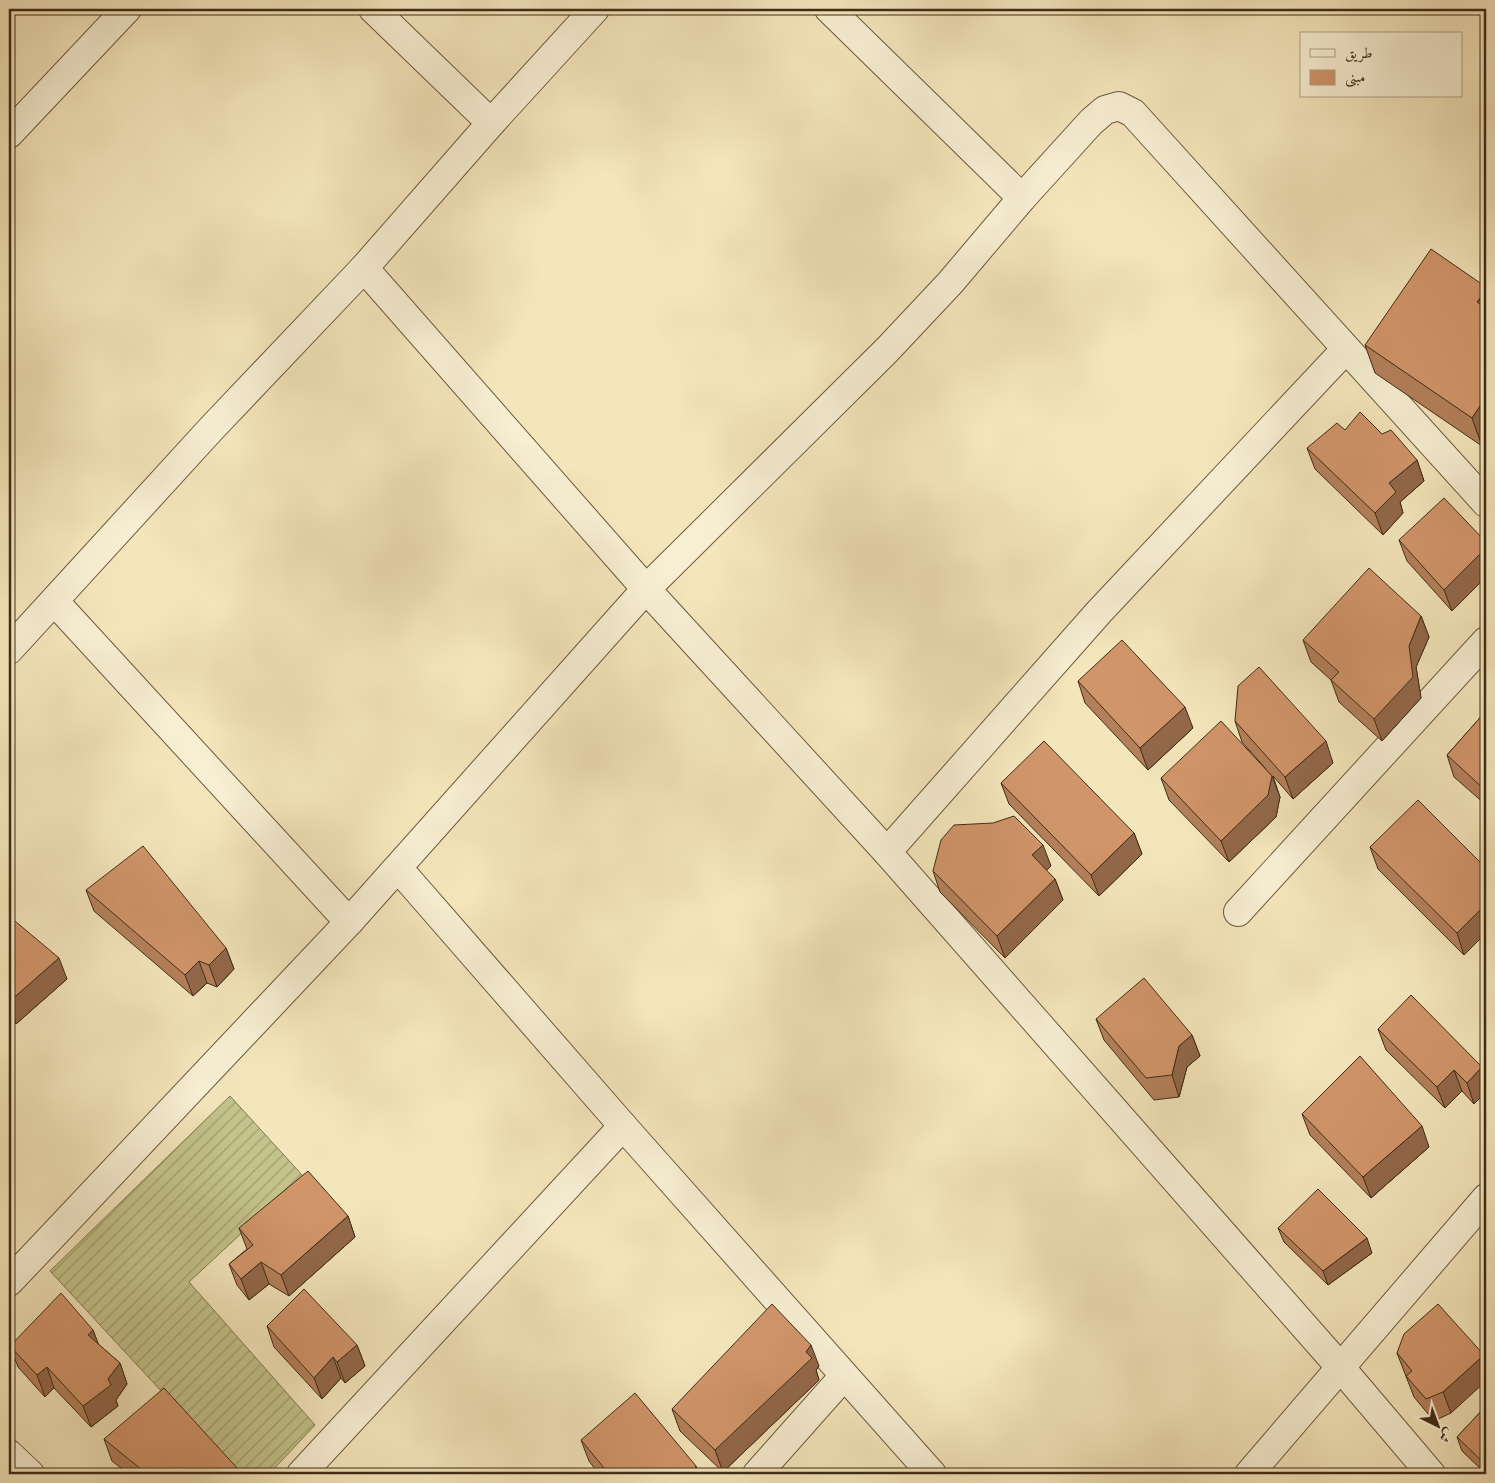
<svg xmlns="http://www.w3.org/2000/svg" width="1495" height="1483" viewBox="0 0 1495 1483" font-family="'Sorts Mill Goudy',Amiri,serif">
<defs>
<pattern id="garden-furrows" width="10" height="10" patternUnits="userSpaceOnUse" patternTransform="scale(1.25)"><rect width="10" height="10" fill="#c3c38b"/><path d="M-1 1l2-2M0 10L10 0M9 11l2-2" fill="none" stroke="#a09f71"/></pattern>
</defs>
<rect width="100%" height="100%" fill="#f4e6bb"/>
<filter id="stains"><feTurbulence type="fractalNoise" baseFrequency=".004" numOctaves="4"/><feColorMatrix values="0 0 0 0 .2 0 0 0 0 .09 0 0 0 0 .02 0 0 0 .5 -.17"/></filter>
<radialGradient id="worn" r=".72"><stop offset=".6" stop-color="#630" stop-opacity="0"/><stop offset="1" stop-color="#630" stop-opacity=".3"/></radialGradient>
<!-- garden -->
<path fill="url(#garden-furrows)" stroke="#817850" d="M 230,1096 L 303,1176 L 189,1282 L 315,1425 L 269,1474 L 238,1474 L 50,1271 Z"/>
<g fill="none" stroke-linecap="round" stroke-linejoin="round">
<!-- minor casing -->
<g stroke="#6c5a3f" stroke-width="30">
<g id="minor">
<path d="M 373,9 L 491,123"/>
<path d="M 829,9 L 1022,198"/>
<path d="M 9,134 L 127,9"/>
<path d="M 364,268 L 646,589 L 887,852 L 1341,1368 L 1431,1474"/>
<path d="M 55,602 L 349,922"/>
<path d="M 9,650 L 211,429 L 364,268 L 491,123 L 595,9"/>
<path d="M 887,852 L 1099,612 L 1346,349"/>
<path d="M 398,868 L 623,1126 L 932,1474"/>
<path d="M 1238,912 L 1486,641"/>
<path d="M 9,1282 L 349,922 L 646,589 L 887,350 L 950,283 L 1022,198 L 1091,122 L 1105,110 L 1119,106 L 1133,113 L 1486,503"/>
<path d="M 9,1454 L 30,1474"/>
<path d="M 301,1474 L 623,1126"/>
<path d="M 757,1474 L 844,1376"/>
<path d="M 1249,1474 L 1486,1198"/>
</g>
</g>
<!-- minor -->
<use href="#minor" stroke="#f8efd3" stroke-width="28"/>
</g>
<!-- wall -->
<g fill="#b4805b" stroke="#3f2c16">
<path d="M 1486,287 L 1482,446 L 1375,373 L 1365,345 Z"/>
<path d="M 1382,434 L 1417,460 L 1424,481 L 1400,502 L 1403,513 L 1383,535 L 1315,469 L 1307,448 Z"/>
<path d="M 1399,540 L 1486,542 L 1452,611 L 1407,561 Z"/>
<path d="M 1421,616 L 1429,637 L 1416,667 L 1421,698 L 1382,741 L 1339,702 L 1331,680 L 1311,662 L 1303,640 Z"/>
<path d="M 1078,681 L 1193,728 L 1148,770 L 1085,703 Z"/>
<path d="M 1486,711 L 1486,805 L 1454,777 L 1447,755 Z"/>
<path d="M 1235,721 L 1333,763 L 1293,799 L 1273,776 L 1280,797 L 1276,817 L 1229,862 L 1169,800 L 1161,778 L 1266,769 L 1242,742 Z"/>
<path d="M 1001,783 L 1134,833 L 1142,854 L 1099,896 L 1009,804 Z"/>
<path d="M 1370,847 L 1486,868 L 1486,933 L 1464,955 L 1378,869 Z"/>
<path d="M 1051,866 L 1046,870 L 1055,879 L 1063,900 L 1005,958 L 940,892 L 933,871 Z"/>
<path d="M 86,890 L 226,948 L 234,969 L 217,987 L 207,983 L 193,996 L 94,911 Z"/>
<path d="M 9,916 L 67,979 L 16,1024 L 9,1019 Z"/>
<path d="M 1096,1019 L 1192,1035 L 1200,1056 L 1187,1067 L 1179,1097 L 1154,1100 L 1104,1040 Z"/>
<path d="M 1378,1029 L 1486,1078 L 1486,1092 L 1474,1104 L 1462,1091 L 1445,1108 L 1386,1050 Z"/>
<path d="M 1302,1114 L 1429,1147 L 1371,1198 L 1310,1135 Z"/>
<path d="M 348,1216 L 355,1237 L 289,1296 L 269,1284 L 249,1300 L 237,1285 L 229,1264 L 247,1249 L 239,1228 Z"/>
<path d="M 1278,1228 L 1372,1253 L 1328,1285 L 1284,1242 Z"/>
<path d="M 1438,1304 L 1451,1413 L 1434,1421 L 1414,1397 L 1397,1353 Z"/>
<path d="M 267,1326 L 357,1345 L 365,1366 L 345,1383 L 341,1378 L 322,1399 L 274,1347 Z"/>
<path d="M 93,1330 L 98,1344 L 120,1363 L 127,1384 L 116,1400 L 118,1406 L 91,1427 L 54,1388 L 45,1397 L 18,1367 L 10,1346 Z"/>
<path d="M 819,1366 L 816,1370 L 819,1380 L 723,1472 L 680,1431 L 672,1409 Z"/>
<path d="M 1486,1406 L 1486,1474 L 1462,1451 L 1457,1437 Z"/>
<path d="M 104,1439 L 240,1474 L 129,1474 L 112,1461 Z"/>
<path d="M 581,1440 L 699,1474 L 599,1474 L 589,1461 Z"/>
</g>
<!-- shaded-wall -->
<g fill="#92684a" stroke="#3f2c16">
<path d="M 1486,290 L 1486,327 L 1477,302 Z"/>
<path d="M 1486,397 L 1486,440 L 1482,446 L 1472,418 Z"/>
<path d="M 1417,460 L 1424,481 L 1400,502 L 1403,513 L 1383,535 L 1375,513 L 1389,483 Z"/>
<path d="M 1486,548 L 1486,577 L 1452,611 L 1444,590 Z"/>
<path d="M 1421,616 L 1429,637 L 1416,667 L 1421,698 L 1382,741 L 1374,719 L 1409,646 Z"/>
<path d="M 1185,707 L 1193,728 L 1148,770 L 1140,748 Z"/>
<path d="M 1326,741 L 1333,763 L 1293,799 L 1285,777 Z"/>
<path d="M 1272,776 L 1280,797 L 1276,817 L 1229,862 L 1221,841 Z"/>
<path d="M 1134,833 L 1142,854 L 1099,896 L 1091,875 Z"/>
<path d="M 1043,845 L 1051,866 L 1040,877 L 1032,855 Z"/>
<path d="M 1055,879 L 1063,900 L 1005,958 L 997,936 Z"/>
<path d="M 1486,904 L 1486,933 L 1464,955 L 1457,933 Z"/>
<path d="M 226,948 L 234,969 L 217,987 L 209,965 Z"/>
<path d="M 59,958 L 67,979 L 16,1024 L 9,1005 L 9,1002 Z"/>
<path d="M 199,961 L 207,983 L 193,996 L 185,975 Z"/>
<path d="M 1192,1035 L 1200,1056 L 1187,1067 L 1179,1097 L 1172,1075 L 1179,1046 Z"/>
<path d="M 1482,1067 L 1486,1078 L 1486,1092 L 1474,1104 L 1467,1083 Z"/>
<path d="M 1454,1070 L 1462,1091 L 1445,1108 L 1437,1087 Z"/>
<path d="M 1422,1126 L 1429,1147 L 1371,1198 L 1363,1177 Z"/>
<path d="M 348,1216 L 355,1237 L 289,1296 L 281,1275 Z"/>
<path d="M 1367,1238 L 1372,1253 L 1328,1285 L 1323,1271 Z"/>
<path d="M 261,1262 L 269,1284 L 249,1300 L 241,1279 Z"/>
<path d="M 93,1330 L 101,1351 L 88,1335 Z"/>
<path d="M 357,1345 L 365,1366 L 345,1383 L 337,1362 Z"/>
<path d="M 811,1345 L 819,1366 L 816,1370 L 819,1380 L 723,1472 L 715,1450 L 806,1352 Z"/>
<path d="M 1484,1355 L 1486,1360 L 1486,1381 L 1451,1413 L 1443,1392 Z"/>
<path d="M 333,1357 L 341,1378 L 322,1399 L 314,1378 Z"/>
<path d="M 120,1363 L 127,1384 L 116,1400 L 118,1406 L 91,1427 L 83,1406 L 108,1379 Z"/>
<path d="M 47,1367 L 54,1388 L 45,1397 L 37,1375 Z"/>
<path d="M 696,1466 L 699,1474 L 694,1474 Z"/>
<path d="M 238,1469 L 240,1474 L 232,1474 Z"/>
</g>
<!-- building -->
<g fill="#d1956a" stroke="#3f2c16">
<path d="M 1431,249 L 1486,287 L 1486,290 L 1477,302 L 1486,308 L 1486,397 L 1472,418 L 1365,345 Z"/>
<path d="M 1360,412 L 1382,434 L 1391,430 L 1417,460 L 1389,483 L 1396,492 L 1375,513 L 1307,448 L 1337,423 L 1345,430 Z"/>
<path d="M 1444,498 L 1486,542 L 1486,548 L 1444,590 L 1399,540 Z"/>
<path d="M 1369,568 L 1421,616 L 1409,646 L 1413,677 L 1374,719 L 1331,680 L 1339,672 L 1303,640 Z"/>
<path d="M 1122,640 L 1185,707 L 1140,748 L 1078,681 Z"/>
<path d="M 1259,667 L 1326,741 L 1285,777 L 1235,721 L 1238,686 Z"/>
<path d="M 1486,711 L 1486,791 L 1447,755 Z"/>
<path d="M 1221,721 L 1272,776 L 1268,795 L 1221,841 L 1161,778 Z"/>
<path d="M 1044,741 L 1134,833 L 1091,875 L 1001,783 Z"/>
<path d="M 1418,800 L 1486,868 L 1486,904 L 1457,933 L 1370,847 Z"/>
<path d="M 1014,816 L 1043,845 L 1032,855 L 1055,879 L 997,936 L 933,871 L 941,840 L 954,825 L 993,823 Z"/>
<path d="M 143,846 L 226,948 L 209,965 L 199,961 L 185,975 L 86,890 Z"/>
<path d="M 9,916 L 59,958 L 9,1002 Z"/>
<path d="M 1144,978 L 1192,1035 L 1179,1046 L 1172,1075 L 1146,1078 L 1096,1019 Z"/>
<path d="M 1411,995 L 1482,1067 L 1467,1083 L 1454,1070 L 1437,1087 L 1378,1029 Z"/>
<path d="M 1360,1056 L 1422,1126 L 1363,1177 L 1302,1114 Z"/>
<path d="M 308,1171 L 348,1216 L 281,1275 L 261,1262 L 241,1279 L 229,1264 L 253,1245 L 239,1228 Z"/>
<path d="M 1318,1189 L 1367,1238 L 1323,1271 L 1278,1228 Z"/>
<path d="M 304,1289 L 357,1345 L 337,1362 L 333,1357 L 314,1378 L 267,1326 Z"/>
<path d="M 61,1293 L 93,1330 L 88,1335 L 120,1363 L 108,1379 L 111,1385 L 83,1406 L 47,1367 L 37,1375 L 10,1346 Z"/>
<path d="M 772,1304 L 811,1345 L 806,1352 L 812,1358 L 715,1450 L 672,1409 Z"/>
<path d="M 1438,1304 L 1484,1355 L 1443,1392 L 1426,1399 L 1406,1376 L 1412,1371 L 1397,1353 L 1404,1334 Z"/>
<path d="M 164,1388 L 238,1469 L 232,1474 L 147,1474 L 104,1439 Z"/>
<path d="M 635,1393 L 696,1466 L 694,1474 L 609,1474 L 581,1440 Z"/>
<path d="M 1486,1406 L 1486,1465 L 1457,1437 Z"/>
</g>
<!-- margin -->
<rect width="1495" height="1483" fill="none" stroke="#f4e6bb" stroke-width="30"/>
<rect x="10" y="10" width="1475" height="1463" fill="none" stroke="#3f2c16" stroke-width="2.5"/>
<rect x="15" y="15" width="1465" height="1453" fill="none" stroke="#3f2c16"/>
<!-- legend -->
<rect x="1300" y="32" width="162" height="65" fill="#f8efd3" stroke="#aea187"/>
<rect x="1310" y="49" width="25" height="8" fill="#f8efd3" stroke="#aea187"/>
<text x="1345" y="58" font-size="15" fill="#3f2c16">طريق</text>
<rect x="1310" y="70" width="25" height="15" fill="#d1956a" stroke="#aea187"/>
<text x="1345" y="82" font-size="15" fill="#3f2c16">مبنى</text>
<!-- north arrow -->
<g transform="translate(1438 1426) rotate(138)" stroke="#f8efd3" stroke-width="4" paint-order="stroke">
<path d="M0-4L9 19L0 12L-9 19Z" fill="#3f2c16"/>
<text y="-8" font-size="14" font-weight="bold" text-anchor="middle" fill="#3f2c16">ش</text>
</g>
<rect width="100%" height="100%" filter="url(#stains)"/>
<rect width="100%" height="100%" fill="url(#worn)"/>
</svg>
